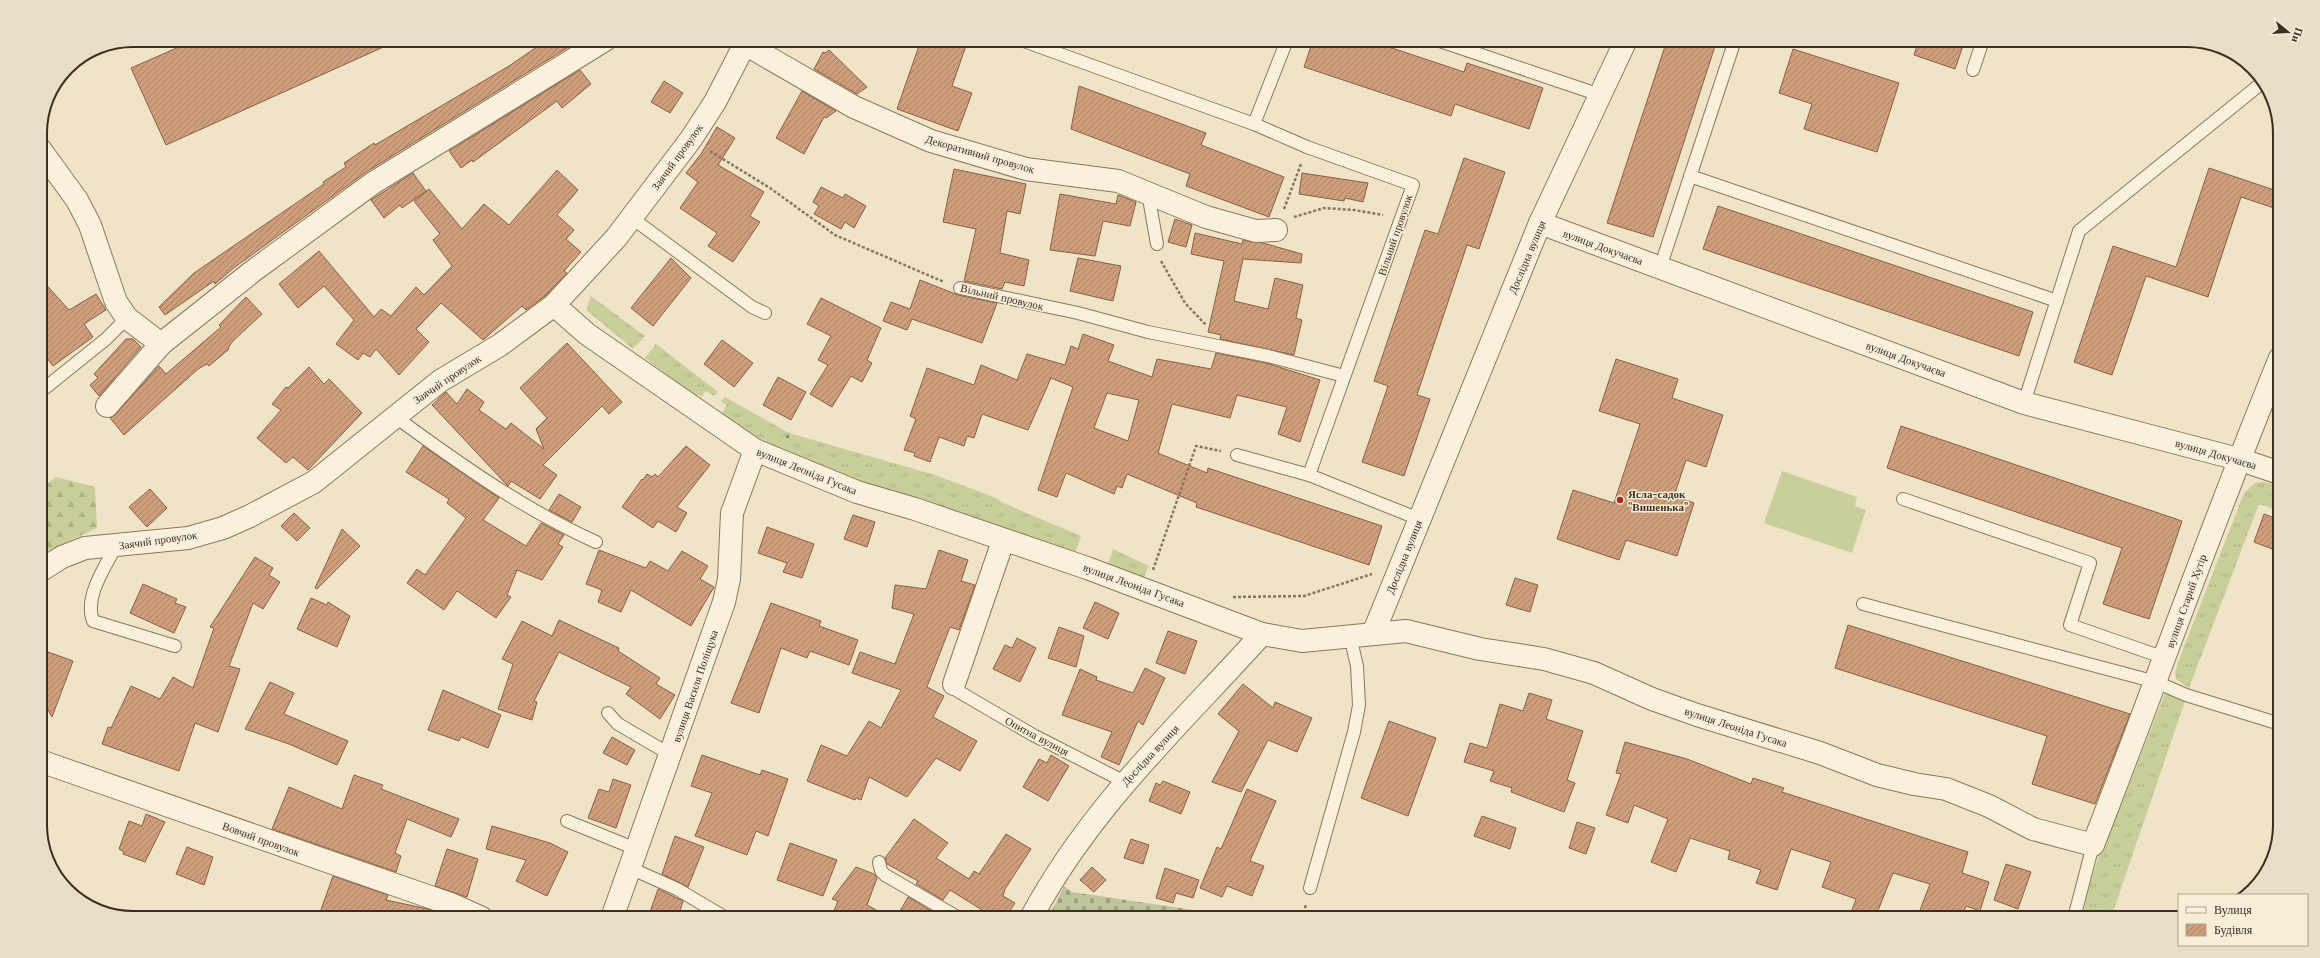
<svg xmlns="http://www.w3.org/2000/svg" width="2320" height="958" viewBox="0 0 2320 958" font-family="'Libre Baskerville',serif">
<defs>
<pattern id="grass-tufts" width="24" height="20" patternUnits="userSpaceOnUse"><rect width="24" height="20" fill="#c9cf9b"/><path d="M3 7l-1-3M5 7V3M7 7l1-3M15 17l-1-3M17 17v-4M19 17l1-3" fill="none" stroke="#aeb285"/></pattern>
<pattern id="forest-firs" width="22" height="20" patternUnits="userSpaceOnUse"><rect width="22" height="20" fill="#c9cf9b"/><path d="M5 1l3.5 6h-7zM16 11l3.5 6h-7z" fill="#aeb285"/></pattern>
<pattern id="cemetery-stones" width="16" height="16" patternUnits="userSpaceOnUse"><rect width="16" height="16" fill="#bfc49a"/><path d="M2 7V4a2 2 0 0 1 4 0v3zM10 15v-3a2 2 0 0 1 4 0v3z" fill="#9ca07d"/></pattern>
<pattern id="building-hatch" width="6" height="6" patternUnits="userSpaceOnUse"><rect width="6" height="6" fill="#cf9f7d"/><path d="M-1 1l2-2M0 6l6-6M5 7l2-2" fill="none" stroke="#a98266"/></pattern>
</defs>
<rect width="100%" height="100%" fill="#f0e4c8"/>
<!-- grass -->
<g fill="url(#grass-tufts)">
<path d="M 591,296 L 645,336 L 633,349 L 586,310 Z"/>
<path d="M 656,344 L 718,392 L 714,396 L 706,391 L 701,397 L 698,395 L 696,397 L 645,358 Z"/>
<path d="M 725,397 L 789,433 L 935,475 L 986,494 L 998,499 L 1001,502 L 1081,536 L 1075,553 C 957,515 824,483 721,415 L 727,405 L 721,401 Z"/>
<path d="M 2280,407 L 2280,452 C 2269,438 2275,422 2280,407 Z"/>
<path d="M 2263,482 L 2280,485 L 2280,511 L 2259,504 L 2189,688 L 2176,679 L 2175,672 L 2180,657 L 2244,493 L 2255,483 Z"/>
<path d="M 1113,549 L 1149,566 L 1143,579 L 1107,566 Z"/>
<path d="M 2168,694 L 2185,701 L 2111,918 L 2082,918 L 2090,883 L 2105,838 L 2123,801 L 2164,695 Z"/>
</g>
<!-- forest -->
<path fill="url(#forest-firs)" d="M 56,477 L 95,487 L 97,528 L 46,552 L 40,557 L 40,490 Z"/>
<!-- cemetery -->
<path fill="url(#cemetery-stones)" d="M 1064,886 L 1072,892 L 1248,918 L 1048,918 Z"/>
<!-- pitch -->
<path fill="#c9cf9b" d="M 1782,471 L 1857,497 L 1855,506 L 1866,510 L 1852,553 L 1764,523 Z"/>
<!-- building -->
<g fill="url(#building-hatch)" stroke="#8d5f41" fill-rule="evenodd">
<path d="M 195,40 L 399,40 L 166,145 L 131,68 Z"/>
<path d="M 547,40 L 580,40 L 366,172 L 235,267 L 215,284 L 214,281 L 165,315 L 159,307 L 194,273 L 324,184 L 323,182 L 346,167 L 344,163 L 374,143 L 375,145 L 509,66 Z"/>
<path d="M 921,40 L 968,40 L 952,86 L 972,93 L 958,131 L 897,109 Z"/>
<path d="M 1313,40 L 1368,40 L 1464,72 L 1467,63 L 1543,88 L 1529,129 L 1455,104 L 1451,116 L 1304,67 Z"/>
<path d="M 1667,40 L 1717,40 L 1653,237 L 1607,223 Z"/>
<path d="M 1919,40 L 1965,40 L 1955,69 L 1914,55 Z"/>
<path d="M 1793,49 L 1899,83 L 1877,152 L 1804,129 L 1812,104 L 1779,93 Z"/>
<path d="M 829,50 L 867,87 L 857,94 L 814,69 L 823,52 L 825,53 Z"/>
<path d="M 580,70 L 591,84 L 562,108 L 557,101 L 473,162 L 472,160 L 461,168 L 449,151 Z"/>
<path d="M 664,81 L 683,93 L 670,113 L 651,102 Z"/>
<path d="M 1079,86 L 1206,133 L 1201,145 L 1284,177 L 1269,217 L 1186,186 L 1190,174 L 1071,129 Z"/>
<path d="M 802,91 L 836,111 L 826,118 L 824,117 L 804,154 L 776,138 Z"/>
<path d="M 717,127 L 735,138 L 718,165 L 764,192 L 750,216 L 760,222 L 733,262 L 708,246 L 717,233 L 680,208 L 698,182 L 686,173 L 701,154 Z"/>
<path d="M 1464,158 L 1505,172 L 1479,249 L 1467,245 L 1417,395 L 1430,399 L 1404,476 L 1362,462 L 1388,386 L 1374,381 L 1425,230 L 1438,234 Z"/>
<path d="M 2209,168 L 2280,192 L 2280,210 L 2241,197 L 2208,297 L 2146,276 L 2112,375 L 2074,362 L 2113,246 L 2176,267 Z"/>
<path d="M 954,169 L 1026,184 L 1020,214 L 1007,211 L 1000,253 L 1029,260 L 1024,286 L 1005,282 L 1002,289 L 964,281 L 976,229 L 943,222 Z"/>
<path d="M 557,170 L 578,190 L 557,215 L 574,230 L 566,239 L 581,252 L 564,271 L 567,273 L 546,295 L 526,310 L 522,306 L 483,340 L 441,303 L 416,329 L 429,342 L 399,375 L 376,349 L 370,357 L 363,353 L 358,360 L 336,344 L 354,320 L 324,286 L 298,308 L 279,284 L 319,251 L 374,317 L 381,309 L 391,316 L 416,287 L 424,295 L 452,266 L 433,240 L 440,234 L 414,201 L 429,189 L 462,229 L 484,204 L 509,225 Z"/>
<path d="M 413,173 L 426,191 L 402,208 L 400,205 L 384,218 L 371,200 Z"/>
<path d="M 1302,173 L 1368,183 L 1363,202 L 1345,198 L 1344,201 L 1299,194 Z"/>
<path d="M 821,187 L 843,198 L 845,194 L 866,206 L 854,228 L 845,222 L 841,229 L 814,214 L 819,206 L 813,202 Z"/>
<path d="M 1060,194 L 1116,204 L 1118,195 L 1136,202 L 1130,226 L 1103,221 L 1095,256 L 1050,250 Z"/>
<path d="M 1718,206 L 2033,312 L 2019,356 L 1703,249 Z"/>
<path d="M 1175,219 L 1192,225 L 1186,247 L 1168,242 Z"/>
<path d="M 1195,233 L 1242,244 L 1243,240 L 1263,243 L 1302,254 L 1301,263 L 1243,259 L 1234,301 L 1268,309 L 1275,278 L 1303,285 L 1296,318 L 1302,320 L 1294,355 L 1220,339 L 1221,335 L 1208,332 L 1224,261 L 1191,254 Z"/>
<path d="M 671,258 L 691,278 L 653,326 L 631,308 Z"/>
<path d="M 1078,258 L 1121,266 L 1113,301 L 1070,291 Z"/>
<path d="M 40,278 L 69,310 L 96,294 L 106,310 L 84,324 L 93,337 L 53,366 L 40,349 Z"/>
<path d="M 920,280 L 958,295 L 997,303 L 982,343 L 912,319 L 907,330 L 883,321 L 891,302 L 910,309 Z"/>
<path d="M 246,297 L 262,314 L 233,341 L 228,348 L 229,349 L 209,366 L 207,364 L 198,369 L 124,435 L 110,418 L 116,414 L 159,366 L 166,374 L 221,327 L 219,325 Z"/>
<path d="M 821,298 L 881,328 L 867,360 L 872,363 L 862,382 L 851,376 L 832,407 L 810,394 L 828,365 L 818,360 L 831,336 L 807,324 Z"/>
<path d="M 1083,334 L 1114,345 L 1108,361 L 1152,377 L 1157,359 L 1211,369 L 1216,353 L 1266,363 L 1320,380 L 1300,442 L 1278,434 L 1287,407 L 1237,395 L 1230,418 L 1172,404 L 1158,453 L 1207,473 L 1208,468 L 1382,526 L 1369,565 L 1196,507 L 1197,503 L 1127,474 L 1122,488 L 1117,486 L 1114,494 L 1066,473 L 1057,497 L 1038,490 L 1073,387 L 1051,378 L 1028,430 L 982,414 L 974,438 L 967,436 L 964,446 L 939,437 L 930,462 L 914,456 L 915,453 L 904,450 L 916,419 L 910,416 L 927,368 L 974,385 L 981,365 L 1017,380 L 1027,354 L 1065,365 L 1071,346 L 1078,349 ZM 1107,393 L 1139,400 L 1128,441 L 1094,428 Z"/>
<path d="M 126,339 L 133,339 L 141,347 L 99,396 L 90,385 L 98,378 L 94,374 Z"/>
<path d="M 722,340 L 753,363 L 734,387 L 704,364 Z"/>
<path d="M 567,343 L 622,402 L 609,414 L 602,406 L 543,465 L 557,475 L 540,499 L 511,481 L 508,486 L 506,484 L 432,405 L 446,392 L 457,404 L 467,389 L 484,402 L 479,410 L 506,429 L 511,423 L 544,449 L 536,429 L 547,418 L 520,388 Z"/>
<path d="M 1616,359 L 1678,379 L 1672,398 L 1723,415 L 1706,467 L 1686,460 L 1674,496 L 1694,503 L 1677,556 L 1626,540 L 1619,560 L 1557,539 L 1573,490 L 1614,503 L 1640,424 L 1599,411 Z"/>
<path d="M 309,367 L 324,384 L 329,379 L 362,413 L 308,470 L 293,457 L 286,463 L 257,438 L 281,410 L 272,404 L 286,387 L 288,388 Z"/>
<path d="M 778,377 L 806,392 L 791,420 L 763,405 Z"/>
<path d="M 1901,426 L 2182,521 L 2149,619 L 2103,604 L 2122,548 L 1887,468 Z"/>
<path d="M 423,446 L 499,498 L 483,520 L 526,546 L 541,523 L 564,535 L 558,544 L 563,547 L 542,580 L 517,570 L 507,595 L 511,597 L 496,618 L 457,591 L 444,610 L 407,583 L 417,569 L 425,575 L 466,518 L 447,503 L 449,499 L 406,472 Z"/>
<path d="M 686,446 L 710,465 L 677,507 L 687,513 L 676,532 L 658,521 L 653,528 L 622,507 L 642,479 L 643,480 L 647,474 L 652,477 L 655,474 L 658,477 Z"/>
<path d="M 150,489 L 167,508 L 147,527 L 129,507 Z"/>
<path d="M 559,494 L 581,507 L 572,522 L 549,510 Z"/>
<path d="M 294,513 L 310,528 L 297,541 L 281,526 Z"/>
<path d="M 2264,514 L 2280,520 L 2280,552 L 2254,542 Z"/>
<path d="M 853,515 L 875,522 L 867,547 L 844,539 Z"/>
<path d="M 767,527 L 814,544 L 802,578 L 783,572 L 787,563 L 758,553 Z"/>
<path d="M 342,529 L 360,546 L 317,589 L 315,588 Z"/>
<path d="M 599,550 L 646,568 L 650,561 L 668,571 L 682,551 L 708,566 L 700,579 L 714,587 L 691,626 L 631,590 L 621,612 L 598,602 L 602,590 L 586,584 Z"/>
<path d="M 939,550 L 968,560 L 961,581 L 975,585 L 959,630 L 950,627 L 927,687 L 944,696 L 933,717 L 977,741 L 960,771 L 936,758 L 907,797 L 869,777 L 861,800 L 856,798 L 855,800 L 807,781 L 821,745 L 847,756 L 869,721 L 881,728 L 901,690 L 852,673 L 860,652 L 895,664 L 914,614 L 892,608 L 895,585 L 926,589 Z"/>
<path d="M 255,557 L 273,568 L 269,575 L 280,582 L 263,609 L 253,603 L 229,666 L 240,669 L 218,732 L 195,723 L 179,771 L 102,744 L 108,727 L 111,728 L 131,686 L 160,699 L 173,677 L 193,688 L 214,628 L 210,627 Z"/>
<path d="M 1515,578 L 1538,585 L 1530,612 L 1506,605 Z"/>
<path d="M 143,584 L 177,599 L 175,603 L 186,607 L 174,633 L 130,613 Z"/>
<path d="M 311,598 L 327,605 L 328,602 L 350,616 L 337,647 L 297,629 Z"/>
<path d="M 1095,602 L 1119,613 L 1108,639 L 1083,628 Z"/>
<path d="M 771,603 L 821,621 L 819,626 L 858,640 L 849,665 L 810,651 L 807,658 L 781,648 L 759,713 L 731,703 Z"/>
<path d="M 559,620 L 619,648 L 618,651 L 660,678 L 656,684 L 675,695 L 660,719 L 626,694 L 631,687 L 559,652 L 534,701 L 537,702 L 532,720 L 498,709 L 513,664 L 502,659 L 522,621 L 552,636 Z"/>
<path d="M 1848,625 L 2130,714 L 2095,804 L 2032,784 L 2047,736 L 1835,668 Z"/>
<path d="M 1059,627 L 1084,636 L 1076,667 L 1048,658 Z"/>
<path d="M 1168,631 L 1197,641 L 1185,674 L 1156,663 Z"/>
<path d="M 1017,638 L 1036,648 L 1020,682 L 993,669 L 1005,645 L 1012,648 Z"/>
<path d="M 40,649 L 73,661 L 52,717 L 40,695 Z"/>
<path d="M 1145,668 L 1165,678 L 1143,725 L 1138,721 L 1119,765 L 1101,757 L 1112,732 L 1062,715 L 1080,669 L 1097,677 L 1096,680 L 1133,693 Z"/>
<path d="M 270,682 L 294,693 L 284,714 L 348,741 L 337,765 L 289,744 L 245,729 Z"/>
<path d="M 1243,684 L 1273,708 L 1275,702 L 1312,718 L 1297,752 L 1268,740 L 1241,792 L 1212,782 L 1239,731 L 1218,714 Z"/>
<path d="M 443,690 L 501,715 L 488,748 L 461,737 L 459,741 L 428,730 Z"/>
<path d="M 1529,693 L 1552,700 L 1546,719 L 1583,731 L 1567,780 L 1575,783 L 1564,812 L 1511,792 L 1512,788 L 1490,781 L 1494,771 L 1464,762 L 1470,743 L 1487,748 L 1500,704 L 1523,711 Z"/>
<path d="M 1389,721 L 1436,738 L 1408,816 L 1361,798 Z"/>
<path d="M 612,737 L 635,750 L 627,765 L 603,753 Z"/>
<path d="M 1625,742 L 1687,759 L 1751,784 L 1753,778 L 1784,788 L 1782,792 L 1968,852 L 1962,873 L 1989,882 L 1980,911 L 1966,906 L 1962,918 L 1917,918 L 1930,884 L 1893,873 L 1875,918 L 1872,918 L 1852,910 L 1856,899 L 1822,887 L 1831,862 L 1791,849 L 1777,890 L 1756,883 L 1761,870 L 1728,859 L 1730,851 L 1690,838 L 1676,872 L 1651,862 L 1668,819 L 1634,805 L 1628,823 L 1606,815 L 1621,774 L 1616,773 Z"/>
<path d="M 702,755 L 760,775 L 762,770 L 788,779 L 768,836 L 756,831 L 747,855 L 695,836 L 712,793 L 691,786 Z"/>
<path d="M 1051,755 L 1069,766 L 1048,801 L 1023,787 L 1039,759 L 1047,763 Z"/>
<path d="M 354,775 L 383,785 L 381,789 L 459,819 L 451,837 L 407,819 L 395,853 L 401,856 L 396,872 L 272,829 L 289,787 L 342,809 Z"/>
<path d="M 613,779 L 631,785 L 616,828 L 588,818 L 599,789 L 609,792 Z"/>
<path d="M 1163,781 L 1190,792 L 1181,814 L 1149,801 L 1156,783 L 1160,785 Z"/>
<path d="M 1247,789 L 1276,801 L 1250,861 L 1264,866 L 1252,896 L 1227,886 L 1222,897 L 1200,888 L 1217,847 L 1221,849 Z"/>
<path d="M 146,814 L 165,822 L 145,862 L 123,854 L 124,852 L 119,849 L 129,821 L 142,826 Z"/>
<path d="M 1482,816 L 1516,828 L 1510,849 L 1474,836 Z"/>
<path d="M 914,819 L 948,843 L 936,858 L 969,879 L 974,871 L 979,874 L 1006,834 L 1031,849 L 1005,889 L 1003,896 L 1015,903 L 1005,918 L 995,918 L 950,890 L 943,900 L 916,884 L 918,881 L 887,864 L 885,858 Z"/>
<path d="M 1577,822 L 1595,828 L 1586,854 L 1569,848 Z"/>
<path d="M 492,826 L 550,843 L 568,852 L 547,896 L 516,881 L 526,860 L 486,849 Z"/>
<path d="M 675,836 L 704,847 L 688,887 L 662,874 Z"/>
<path d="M 1131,839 L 1149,845 L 1143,864 L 1124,858 Z"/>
<path d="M 790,843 L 837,860 L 823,896 L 777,880 Z"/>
<path d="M 187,847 L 213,857 L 204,885 L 176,874 Z"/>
<path d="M 447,849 L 478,859 L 467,897 L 435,886 Z"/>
<path d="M 2006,864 L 2031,872 L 2018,909 L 1994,900 Z"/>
<path d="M 856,867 L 874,874 L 877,878 L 867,905 L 891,918 L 831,918 L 838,901 L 832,899 Z"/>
<path d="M 1092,867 L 1106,880 L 1094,892 L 1080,880 Z"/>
<path d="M 1165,868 L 1199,880 L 1193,898 L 1176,893 L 1173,903 L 1156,898 Z"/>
<path d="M 333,876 L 388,895 L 386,900 L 428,909 L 451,918 L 318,918 Z"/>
<path d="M 658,889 L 683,901 L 678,918 L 648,918 Z"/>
<path d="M 908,897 L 935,913 L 932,918 L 896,918 Z"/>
</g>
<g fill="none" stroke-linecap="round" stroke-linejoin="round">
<!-- service casing -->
<g stroke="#8d765c" stroke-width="14">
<g id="service">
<path d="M 1021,40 L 1254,124 L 1307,147 L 1413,185 L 1309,475 L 1419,519"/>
<path d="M 1437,40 L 1600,95"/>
<path d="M 1973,70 L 1983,40"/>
<path d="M 1254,124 L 1287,40"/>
<path d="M 1690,176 L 2057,301"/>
<path d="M 1148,193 L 1157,244"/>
<path d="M 632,218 L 752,307 L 765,313"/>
<path d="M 1660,268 L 1735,40"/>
<path d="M 960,288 L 1078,313 L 1148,332 L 1268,356 L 1344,376"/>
<path d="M 40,392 L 106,339 L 127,318"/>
<path d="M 2024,403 L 2079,231 L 2263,82"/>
<path d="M 394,416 C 460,464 521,508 596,542"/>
<path d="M 1237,455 L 1309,475"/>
<path d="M 1903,499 L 2090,563 L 2070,625 L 2165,658"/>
<path d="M 116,546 C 105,567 84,597 93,621 L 175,646"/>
<path d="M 1863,604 L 2156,682 L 2186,695 L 2280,724"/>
<path d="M 954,684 L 956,690 L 1033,735 L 1125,782"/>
<path d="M 608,713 L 618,724 L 671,755"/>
<path d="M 567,821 L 636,849"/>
<path d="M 879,862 L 881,871 L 885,875 L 959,918"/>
<path d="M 630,868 L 677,889 L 726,918"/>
<path d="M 1310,888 L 1354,732 L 1359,705 L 1357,666 L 1350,636"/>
<path d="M 2074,918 L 2093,845"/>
</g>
</g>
<!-- minor casing -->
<g stroke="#8d765c" stroke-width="24">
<g id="minor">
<path d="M 745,44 L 854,107 L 931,141 L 1026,169 L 1118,181 L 1206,217 L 1256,231 L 1276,230"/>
<path d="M 40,149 L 77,200 L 90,225 L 116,302 L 127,318 L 161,344"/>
<path d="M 1540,223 L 2024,403 L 2238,459 L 2280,473"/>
<path d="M 554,305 L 587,334 L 755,450 L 857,492 L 915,509 L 1087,568 L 1262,634"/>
<path d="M 107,406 L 161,344 L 253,271 L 373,183 L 605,40"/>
<path d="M 40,571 L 62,557 L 85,548 L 188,538 L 223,528 L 250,516 L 314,482 L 440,381 L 500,345 L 554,305 L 616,238 L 691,139 L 715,102 L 747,40"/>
<path d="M 1373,634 L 1540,223 L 1626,40"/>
<path d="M 954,684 L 1003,541"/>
<path d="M 40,761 L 453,905 L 482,918"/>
<path d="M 612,918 L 724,602 L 729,579 L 732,513 L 755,450"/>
<path d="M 1031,918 C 1090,807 1179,726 1262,634 L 1302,641 L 1406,631 L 1480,649 L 1544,659 L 1594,673 L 1652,699 L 1697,715 L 1820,753 L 1877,775 L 1914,784 L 1946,789 L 1989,806 L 2033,829 L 2093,845 C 2156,683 2214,519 2280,358"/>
</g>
</g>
<!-- path -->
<g stroke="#8d765c" stroke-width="2.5" stroke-dasharray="3 2" stroke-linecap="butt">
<path d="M 707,40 L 718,47"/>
<path d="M 710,151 L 770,188 L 835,235 L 944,282"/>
<path d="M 1284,209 L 1301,164"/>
<path d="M 1294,217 L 1324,208 L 1354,210 L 1383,215"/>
<path d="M 1161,261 L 1185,303 L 1206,325"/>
<path d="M 787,438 L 789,433"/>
<path d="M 1153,570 L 1196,446 L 1221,451"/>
<path d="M 1233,597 L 1304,596 L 1372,574"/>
<path d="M 1303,918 L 1306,904"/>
</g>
<!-- service -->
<use href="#service" stroke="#faf1dc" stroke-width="12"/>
<!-- minor -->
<use href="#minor" stroke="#faf1dc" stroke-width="22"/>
</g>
<!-- markers -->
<circle fill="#9e2a2b" stroke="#f7eed8" stroke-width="1.5" cx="1620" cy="500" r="4"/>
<g text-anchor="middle" stroke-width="3" stroke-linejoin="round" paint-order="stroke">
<!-- street labels -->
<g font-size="11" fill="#3d2e20" stroke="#f7eed8">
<text transform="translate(980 154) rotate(16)" y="4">Декоративний провулок</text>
<text transform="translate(677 157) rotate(-54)" y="4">Заячий провулок</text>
<text transform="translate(1395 235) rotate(-71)" y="4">Вільний провулок</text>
<text transform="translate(1603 247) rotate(20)" y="4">вулиця Докучаєва</text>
<text transform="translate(1527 257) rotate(-67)" y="4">Дослідна вулиця</text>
<text transform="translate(1002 297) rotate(13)" y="4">Вільний провулок</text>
<text transform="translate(1906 359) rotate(20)" y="4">вулиця Докучаєва</text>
<text transform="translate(447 379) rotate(-34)" y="4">Заячий провулок</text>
<text transform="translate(2216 454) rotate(16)" y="4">вулиця Докучаєва</text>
<text transform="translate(807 471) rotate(22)" y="4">вулиця Леоніда Гусака</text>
<text transform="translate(158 540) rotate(-8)" y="4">Заячий провулок</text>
<text transform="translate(1404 557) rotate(-68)" y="4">Дослідна вулиця</text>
<text transform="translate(1134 585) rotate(20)" y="4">вулиця Леоніда Гусака</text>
<text transform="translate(2186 601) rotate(-70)" y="4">вулиця Старий Хутір</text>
<text transform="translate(695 686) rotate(-71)" y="4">вулиця Василя Поліщука</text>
<text transform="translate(1736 727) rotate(18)" y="4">вулиця Леоніда Гусака</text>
<text transform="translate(1037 736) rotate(28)" y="4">Опитна вулиця</text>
<text transform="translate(1150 755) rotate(-47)" y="4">Дослідна вулиця</text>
<text transform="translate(261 839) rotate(20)" y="4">Вовчий провулок</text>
</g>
<!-- poi labels -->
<g font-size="11" font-weight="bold" fill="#3d2e20" stroke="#f7eed8" text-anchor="start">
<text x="1628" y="498">Ясла-садок<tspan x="1628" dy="13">"Вишенька"</tspan></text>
</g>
</g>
<!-- crop -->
<path d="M0 0H2320V958H0ZM133 47H2187A86 86 0 0 1 2273 133V825A86 86 0 0 1 2187 911H133A86 86 0 0 1 47 825V133A86 86 0 0 1 133 47Z" fill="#e8dfc9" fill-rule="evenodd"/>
<path fill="none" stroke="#3d2e20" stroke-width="2" d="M133 47H2187A86 86 0 0 1 2273 133V825A86 86 0 0 1 2187 911H133A86 86 0 0 1 47 825V133A86 86 0 0 1 133 47Z"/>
<!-- legend -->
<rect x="2178" y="894" width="130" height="52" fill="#f7eed8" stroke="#ada18e"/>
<rect x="2186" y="907" width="20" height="6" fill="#faf1dc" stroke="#ada18e"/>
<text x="2214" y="914" font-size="12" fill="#3d2e20">Вулиця</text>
<rect x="2186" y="924" width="20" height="12" fill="url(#building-hatch)" stroke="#ada18e"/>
<text x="2214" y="934" font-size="12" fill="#3d2e20">Будівля</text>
<!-- north arrow -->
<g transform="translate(2288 32) rotate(108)" stroke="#f7eed8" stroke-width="3" paint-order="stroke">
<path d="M0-3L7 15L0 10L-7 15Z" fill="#3d2e20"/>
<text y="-6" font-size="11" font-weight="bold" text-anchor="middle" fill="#3d2e20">Пн</text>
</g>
</svg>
